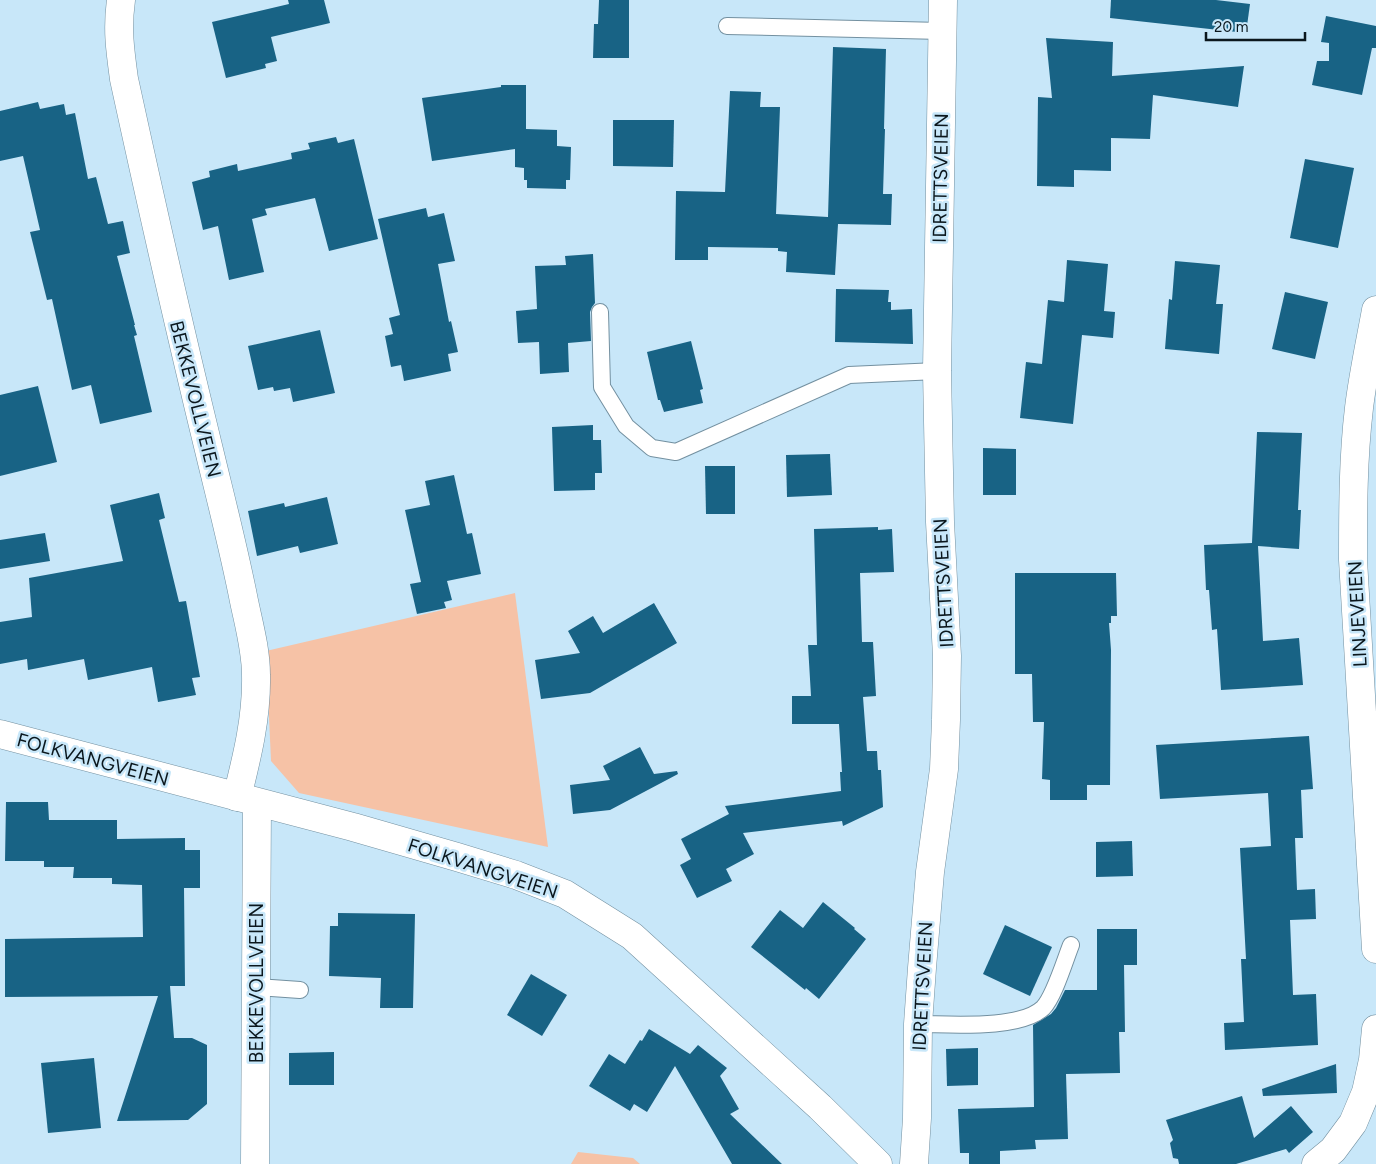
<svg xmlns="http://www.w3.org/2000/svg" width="1376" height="1164" viewBox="0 0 1376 1164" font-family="Figtree,sans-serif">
<rect width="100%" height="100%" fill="#c8e7f9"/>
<!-- green -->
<g fill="#f6c2a6">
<path d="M 515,593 L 548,847 L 299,793 L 271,761 L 266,651 Z"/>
<path d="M 578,1152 L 633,1158 L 640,1164 L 571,1164 Z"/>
</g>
<!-- building -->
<g fill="#186385">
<path d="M 288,0 L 324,0 L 330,23 L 271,37 L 277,61 L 265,64 L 266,68 L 226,78 L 212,22 L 289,4 Z"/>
<path d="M 599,0 L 629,0 L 629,58 L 593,58 L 594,24 L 598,24 Z"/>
<path d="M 1111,0 L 1216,0 L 1250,4 L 1246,33 L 1110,18 Z"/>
<path d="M 1326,16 L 1376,26 L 1376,48 L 1372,48 L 1362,95 L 1312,85 L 1317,61 L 1329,61 L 1329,43 L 1321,42 Z"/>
<path d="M 1046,38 L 1113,42 L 1112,76 L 1244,66 L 1238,107 L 1153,95 L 1150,139 L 1111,138 L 1111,171 L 1074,170 L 1074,187 L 1037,186 L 1038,97 L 1052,98 Z"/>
<path d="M 833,47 L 886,49 L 884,129 L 885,129 L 883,194 L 892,194 L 891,225 L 838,224 L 835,275 L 786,272 L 787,252 L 778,251 L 778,248 L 708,247 L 708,260 L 675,260 L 676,191 L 725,192 L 730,91 L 761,92 L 760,107 L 780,107 L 776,214 L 828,217 Z"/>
<path d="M 501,85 L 526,85 L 526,129 L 557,130 L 557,146 L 571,147 L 570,180 L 566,180 L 566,189 L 527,188 L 527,180 L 524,180 L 524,168 L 515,167 L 515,149 L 432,161 L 422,98 L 501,87 Z"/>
<path d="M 38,102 L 40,109 L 64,104 L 66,115 L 75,113 L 88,179 L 96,177 L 108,224 L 123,221 L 130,253 L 117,256 L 135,325 L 134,325 L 137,335 L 134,336 L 152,412 L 100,424 L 91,385 L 72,390 L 52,299 L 47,300 L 30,232 L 40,230 L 23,156 L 0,161 L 0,111 Z"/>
<path d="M 613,120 L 674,120 L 673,167 L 613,166 Z"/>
<path d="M 336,137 L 338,143 L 354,139 L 378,239 L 329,251 L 315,198 L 265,209 L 267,215 L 252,219 L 264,272 L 229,280 L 218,226 L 203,230 L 192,182 L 210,177 L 209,171 L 237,164 L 238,171 L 292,159 L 291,153 L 310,149 L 308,143 Z"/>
<path d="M 1305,159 L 1354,168 L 1338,248 L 1290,238 Z"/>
<path d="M 426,208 L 428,217 L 444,213 L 455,261 L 438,264 L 449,322 L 451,321 L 458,352 L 448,354 L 451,371 L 404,381 L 401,365 L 391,367 L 385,336 L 393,334 L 389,318 L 400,315 L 378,219 Z"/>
<path d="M 593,254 L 595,303 L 592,307 L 590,312 L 591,341 L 568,343 L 569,372 L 540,374 L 539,342 L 518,343 L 516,311 L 537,309 L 535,266 L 566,265 L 565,256 Z"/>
<path d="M 1067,260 L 1108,264 L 1104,311 L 1115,312 L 1113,338 L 1082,335 L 1073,424 L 1020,418 L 1026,362 L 1042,364 L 1048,300 L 1064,302 Z"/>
<path d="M 1175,261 L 1220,265 L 1216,304 L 1223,304 L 1219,354 L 1165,349 L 1169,299 L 1172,300 Z"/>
<path d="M 836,289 L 889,290 L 888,302 L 891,302 L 891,310 L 912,309 L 913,344 L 835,342 Z"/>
<path d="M 1285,292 L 1328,302 L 1315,359 L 1272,349 Z"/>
<path d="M 320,330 L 335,393 L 293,402 L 290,388 L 274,391 L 273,387 L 258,390 L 248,346 Z"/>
<path d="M 691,341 L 703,389 L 700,390 L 703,403 L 664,412 L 660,400 L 658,400 L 647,352 Z"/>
<path d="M 38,386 L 57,462 L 0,476 L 0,395 Z"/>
<path d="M 593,425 L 593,440 L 601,440 L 602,473 L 595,473 L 595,490 L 554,491 L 552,427 Z"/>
<path d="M 1257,432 L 1302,433 L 1298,510 L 1301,510 L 1299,549 L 1258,546 L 1263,641 L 1299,638 L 1303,685 L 1221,690 L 1217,629 L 1212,630 L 1209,590 L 1206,590 L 1204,545 L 1252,543 Z"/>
<path d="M 983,448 L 1016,449 L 1016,495 L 983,495 Z"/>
<path d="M 830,454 L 832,495 L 787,497 L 786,455 Z"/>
<path d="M 705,466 L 735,466 L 735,514 L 706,514 Z"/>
<path d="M 454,475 L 467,534 L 472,533 L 481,574 L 447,581 L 452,600 L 444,602 L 446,608 L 417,614 L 410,584 L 421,582 L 405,510 L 430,505 L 425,481 Z"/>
<path d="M 159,493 L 165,518 L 159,520 L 179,602 L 186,601 L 200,677 L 192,678 L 196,695 L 158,702 L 152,667 L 88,680 L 84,659 L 28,670 L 27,659 L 0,664 L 0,622 L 32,617 L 29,578 L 123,561 L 110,505 Z"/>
<path d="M 327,497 L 338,544 L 300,553 L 298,546 L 257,556 L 248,511 L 284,503 L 285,507 Z"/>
<path d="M 878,527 L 878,530 L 892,529 L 894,572 L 860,573 L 862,642 L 873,642 L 876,696 L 863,697 L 867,751 L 877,751 L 878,770 L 881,770 L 883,807 L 843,826 L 842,821 L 743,833 L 754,854 L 726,869 L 732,881 L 697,898 L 680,865 L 691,859 L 681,839 L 729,814 L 725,806 L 841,791 L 840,772 L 842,772 L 839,724 L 792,724 L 792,696 L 811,696 L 808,645 L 817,645 L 814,529 Z"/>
<path d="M 45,533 L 50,561 L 0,569 L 0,540 Z"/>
<path d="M 1015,573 L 1116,573 L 1117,616 L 1111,616 L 1111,623 L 1109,623 L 1111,650 L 1110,785 L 1087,785 L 1087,800 L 1050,800 L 1050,780 L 1042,779 L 1044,722 L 1033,722 L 1032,674 L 1015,674 Z"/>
<path d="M 654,603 L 677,643 L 590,693 L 541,699 L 535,660 L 580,653 L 568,631 L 593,616 L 603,633 Z"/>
<path d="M 1309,736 L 1313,789 L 1301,790 L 1303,838 L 1295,838 L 1297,890 L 1315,889 L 1316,919 L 1290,920 L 1293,995 L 1316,994 L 1318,1045 L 1225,1050 L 1224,1023 L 1244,1022 L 1241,959 L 1246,959 L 1240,848 L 1271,846 L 1268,793 L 1160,799 L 1156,745 Z"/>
<path d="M 640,747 L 654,774 L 677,771 L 678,774 L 610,810 L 573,814 L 570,785 L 610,780 L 603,766 Z"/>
<path d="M 6,802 L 48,802 L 49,820 L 117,820 L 117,839 L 185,838 L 185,850 L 200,850 L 200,888 L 184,888 L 185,986 L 170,986 L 174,1038 L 192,1038 L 207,1045 L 207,1104 L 188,1120 L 117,1121 L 158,996 L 5,997 L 5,939 L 143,937 L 142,885 L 112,884 L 112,878 L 73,878 L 74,867 L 44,867 L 44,861 L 5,861 Z"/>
<path d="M 1132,841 L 1133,876 L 1096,877 L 1096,842 Z"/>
<path d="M 823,902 L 855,928 L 854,929 L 866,939 L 819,999 L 806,988 L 805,990 L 751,947 L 780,910 L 803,928 Z"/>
<path d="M 338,913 L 415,914 L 413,1008 L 380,1008 L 381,978 L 329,976 L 330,926 L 338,926 Z"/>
<path d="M 1005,925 L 1052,947 L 1030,996 L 983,974 Z"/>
<path d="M 1097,929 L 1137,929 L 1137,965 L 1124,965 L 1125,1032 L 1119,1032 L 1120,1073 L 1066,1074 L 1068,1139 L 1035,1140 L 1036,1149 L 1000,1151 L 1000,1164 L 969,1164 L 969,1153 L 960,1153 L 958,1109 L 1034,1107 L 1033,1025 L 1051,1014 L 1056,1008 L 1065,990 L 1097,990 Z"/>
<path d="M 531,974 L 567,995 L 542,1036 L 507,1015 Z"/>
<path d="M 649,1029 L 690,1054 L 698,1045 L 727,1068 L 720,1076 L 739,1109 L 730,1114 L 782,1164 L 732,1164 L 675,1066 L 647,1112 L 634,1104 L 630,1111 L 589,1086 L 609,1054 L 625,1064 L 640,1040 L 642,1041 Z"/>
<path d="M 978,1048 L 978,1085 L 947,1086 L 946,1049 Z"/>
<path d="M 334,1052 L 334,1085 L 289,1085 L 289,1053 Z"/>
<path d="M 94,1058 L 101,1128 L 48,1133 L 41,1063 Z"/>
<path d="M 1336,1064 L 1337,1093 L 1263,1096 L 1262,1089 Z"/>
<path d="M 1242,1096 L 1254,1138 L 1291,1106 L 1313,1132 L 1289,1153 L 1286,1149 L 1236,1164 L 1179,1164 L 1178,1159 L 1173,1158 L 1170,1143 L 1173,1140 L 1166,1120 Z"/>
</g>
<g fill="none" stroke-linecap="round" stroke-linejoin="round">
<!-- lane casing -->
<g stroke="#7390a0" stroke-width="18">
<g id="lane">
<path d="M 727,26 L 942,31"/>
<path d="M 600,312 L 602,387 L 626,426 L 652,448 L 676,452 L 849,375 L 937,371"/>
<path d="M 257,987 L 300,990"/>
<path d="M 918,1024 C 949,1024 1020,1030 1043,1008 C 1054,997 1065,960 1071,945"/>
</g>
</g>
<!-- street casing -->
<g stroke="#7390a0" stroke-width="29">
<g id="street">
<path d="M 121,0 C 117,29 120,50 124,79 C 151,203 179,327 209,450 C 221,500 234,550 244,601 C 249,625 256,650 256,675 C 257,717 247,757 237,797"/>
<path d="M 1376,310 C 1370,343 1363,375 1359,408 C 1353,458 1353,509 1353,560 L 1376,949"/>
<path d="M 255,1164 L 257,803"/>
<path d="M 914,1164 L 917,1118 L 918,1024 L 922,968 L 930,872 L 944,769 L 946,720 L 947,656 L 940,522 L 937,371 L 943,0"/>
<path d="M 1316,1164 L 1333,1150 L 1353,1123 L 1366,1092 L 1373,1060 L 1376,1029"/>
</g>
</g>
<!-- secondary casing -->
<g stroke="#7390a0" stroke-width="29">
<path id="secondary" d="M 0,734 L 353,827 L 457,857 L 516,875 L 565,894 L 632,936 L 820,1107 L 878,1164"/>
</g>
<!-- lane -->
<use href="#lane" stroke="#fff" stroke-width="16"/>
<!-- street -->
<use href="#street" stroke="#fff" stroke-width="28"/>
<!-- secondary -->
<use href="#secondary" stroke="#fff" stroke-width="28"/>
</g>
<g text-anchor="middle" stroke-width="5" stroke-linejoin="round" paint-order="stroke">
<!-- street labels -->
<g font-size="19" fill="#0b171d" stroke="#c8e7f9">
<text transform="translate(940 178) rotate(-89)" y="7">IDRETTSVEIEN</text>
<text transform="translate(196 399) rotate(76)" y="7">BEKKEVOLLVEIEN</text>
<text transform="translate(943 583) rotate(-93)" y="7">IDRETTSVEIEN</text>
<text transform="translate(1357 614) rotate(-93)" y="7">LINJEVEIEN</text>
<text transform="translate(93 759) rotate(15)" y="7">FOLKVANGVEIEN</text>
<text transform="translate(483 868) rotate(18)" y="7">FOLKVANGVEIEN</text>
<text transform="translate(256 983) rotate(-90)" y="7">BEKKEVOLLVEIEN</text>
<text transform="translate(922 986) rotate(-87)" y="7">IDRETTSVEIEN</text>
</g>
</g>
<!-- scale -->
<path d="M1206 32v8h99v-8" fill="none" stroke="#0b171d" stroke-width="2.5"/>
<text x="1214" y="32" font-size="15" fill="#0b171d" stroke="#c8e7f9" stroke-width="4" paint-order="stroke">20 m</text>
</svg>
